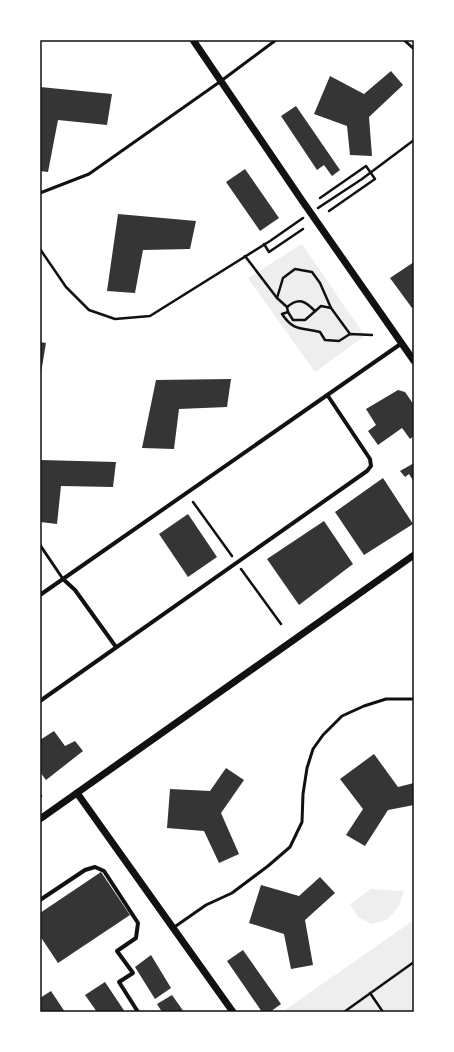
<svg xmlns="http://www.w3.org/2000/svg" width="454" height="1052" viewBox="0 0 454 1052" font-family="Overpass,sans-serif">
<rect width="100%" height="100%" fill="#fff"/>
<!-- green -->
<g fill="#eee">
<path d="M 302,244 L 365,336 L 315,372 L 248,278 Z"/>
<path d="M 371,889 L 404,891 L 399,906 L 387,920 L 372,924 L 358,917 L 350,904 Z"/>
<path d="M 414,920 L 414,1012 L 282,1012 Z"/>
</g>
<!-- building -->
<g fill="#353535">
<path d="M 391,71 L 403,85 L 369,117 L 372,156 L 350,155 L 347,126 L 314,114 L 330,76 L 364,94 Z"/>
<path d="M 40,87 L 112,94 L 107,125 L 58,120 L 48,172 L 40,171 Z"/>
<path d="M 296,106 L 340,170 L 332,176 L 324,165 L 317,170 L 281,116 Z"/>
<path d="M 245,169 L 279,218 L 260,231 L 226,182 Z"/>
<path d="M 118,214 L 196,221 L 190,249 L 143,250 L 135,293 L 107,291 Z"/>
<path d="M 414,262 L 414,307 L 412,308 L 390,278 Z"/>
<path d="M 40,342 L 46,343 L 41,373 L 40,372 Z"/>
<path d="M 231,379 L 227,407 L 179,409 L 174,449 L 142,448 L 156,380 Z"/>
<path d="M 398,390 L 405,392 L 414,405 L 414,436 L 410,439 L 402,428 L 378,445 L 368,431 L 376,425 L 366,409 Z"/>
<path d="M 41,460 L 116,462 L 113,487 L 61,486 L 57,524 L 40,522 Z"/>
<path d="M 414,463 L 414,482 L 409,474 L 405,477 L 400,471 Z"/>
<path d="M 383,478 L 413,524 L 364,555 L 335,512 Z"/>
<path d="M 188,514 L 217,557 L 188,577 L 159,534 Z"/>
<path d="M 324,521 L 353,564 L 299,605 L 267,559 Z"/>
<path d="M 54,731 L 65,746 L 75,741 L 83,751 L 46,780 L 40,772 L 40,740 Z"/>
<path d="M 374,754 L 398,787 L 414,783 L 414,805 L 388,810 L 365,846 L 346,835 L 363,809 L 340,779 Z"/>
<path d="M 226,768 L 244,780 L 221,813 L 239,854 L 219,863 L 204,831 L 167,828 L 170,789 L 210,791 Z"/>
<path d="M 101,872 L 130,915 L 58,963 L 40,936 L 40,913 Z"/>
<path d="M 320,877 L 335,893 L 305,920 L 313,965 L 291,969 L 284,934 L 249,923 L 261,885 L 299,896 Z"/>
<path d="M 243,950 L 281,1004 L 270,1012 L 262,1012 L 227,961 Z"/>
<path d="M 151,955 L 171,988 L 155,999 L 135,967 Z"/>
<path d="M 105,982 L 125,1012 L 97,1012 L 85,995 Z"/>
<path d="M 51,991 L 65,1012 L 40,1012 L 40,998 Z"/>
<path d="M 172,995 L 184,1012 L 162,1012 L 157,1004 Z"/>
</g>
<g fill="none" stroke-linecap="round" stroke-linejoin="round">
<!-- path -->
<g stroke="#111" stroke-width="2.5">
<path d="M 320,198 L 366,166 L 375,179 L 329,211"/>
<path d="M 318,208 L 362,179 L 414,140"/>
<path d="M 264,244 L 269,252 L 303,229"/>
<path d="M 40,249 L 66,287 L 89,310 L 115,319 L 150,316 L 270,241 L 303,218"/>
<path d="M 245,256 L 277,298 L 287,307 L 288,312 L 293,320 L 305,320 L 321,306 L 331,308"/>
<path d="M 277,298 L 283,278 L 295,269 L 312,272 L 320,283 L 331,308 L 350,334"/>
<path d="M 287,307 C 299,297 305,301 315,311"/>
<path d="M 288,312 L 282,314 C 294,332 301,327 320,332 L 325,340 L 339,341 L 350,334 L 372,335"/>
<path d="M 193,502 L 232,556"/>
<path d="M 241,569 L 281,624"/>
<path d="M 40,795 L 41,796"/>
<path d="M 370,993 L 383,1012"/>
<path d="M 344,1012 L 414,962"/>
</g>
<!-- service -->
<g stroke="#111" stroke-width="3">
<path d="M 404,40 L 414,49"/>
<path d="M 40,193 L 89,174 L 221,81 L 276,40"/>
<path d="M 40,545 L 63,579"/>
<path d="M 173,928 L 206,905 L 232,893 L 268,866 L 290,847 L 302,822 L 303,794 L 307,768 L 313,749 L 323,735 L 342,716 L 364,706 L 386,699 L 414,699"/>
</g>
<!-- minor -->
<g stroke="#111" stroke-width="4">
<path d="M 63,579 L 75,590 L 116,647"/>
<path d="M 40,595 L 402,343"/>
<path d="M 40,701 L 367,471 L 371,466 L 370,459 L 328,396"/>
<path d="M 40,900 L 85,870 L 95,867 L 104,871 L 138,923 L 136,938 L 117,951 L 133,973 L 119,982 L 138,1012"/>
</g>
<!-- tertiary -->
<g stroke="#111" stroke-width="7">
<path d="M 193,40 L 301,199 L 414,361"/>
<path d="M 77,793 L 233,1012"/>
<path d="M 40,819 L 414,555"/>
</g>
</g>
<!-- border -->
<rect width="454" height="1052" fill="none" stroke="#ffffff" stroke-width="82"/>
<rect x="41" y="41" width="372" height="970" fill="none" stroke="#111" stroke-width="1.5"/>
</svg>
